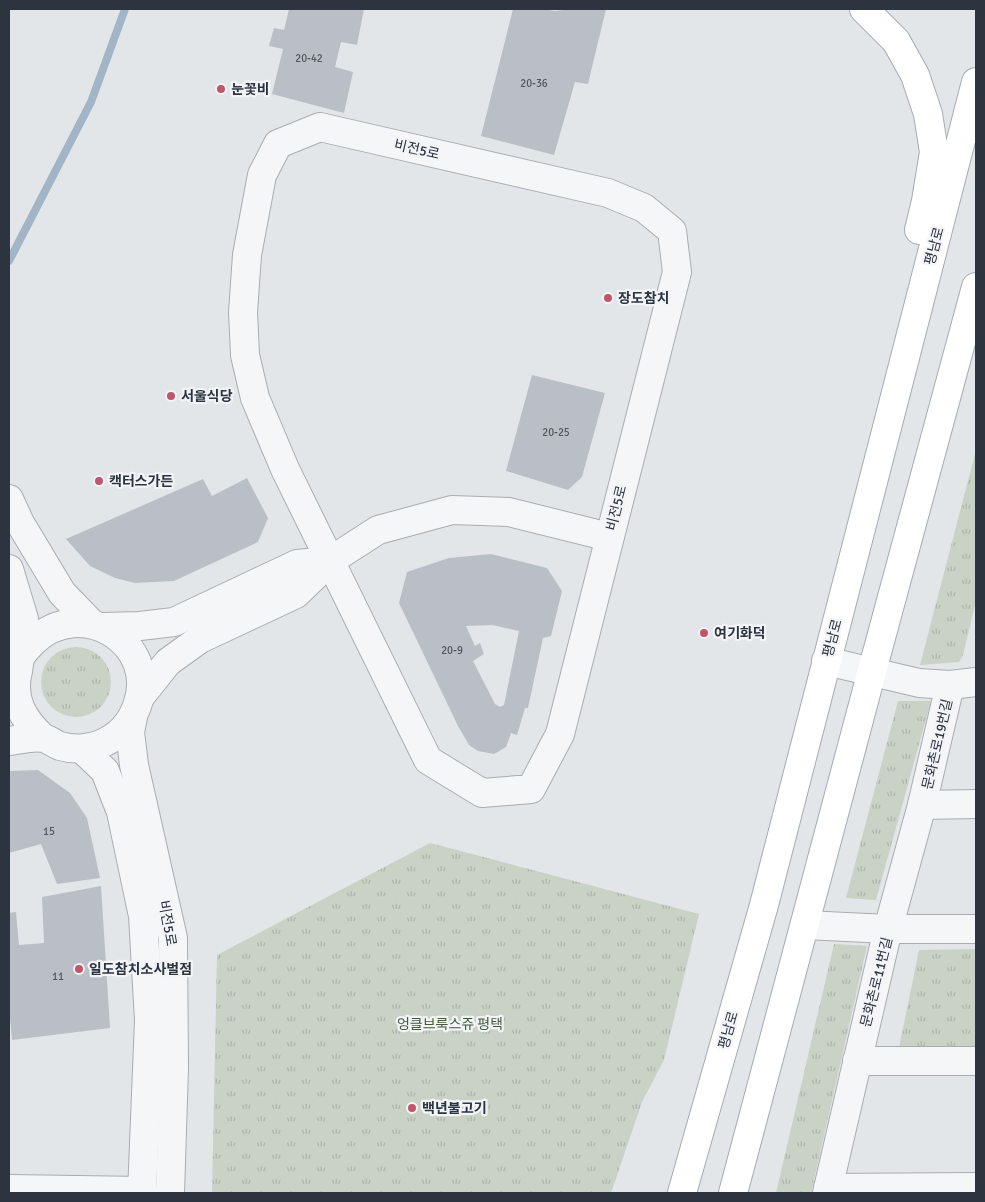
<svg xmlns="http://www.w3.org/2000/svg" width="985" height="1202" viewBox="0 0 985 1202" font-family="Signika,'Noto Sans KR',sans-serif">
<defs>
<pattern id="grass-tufts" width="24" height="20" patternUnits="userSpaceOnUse" patternTransform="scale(1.25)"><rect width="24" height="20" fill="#c9d2c4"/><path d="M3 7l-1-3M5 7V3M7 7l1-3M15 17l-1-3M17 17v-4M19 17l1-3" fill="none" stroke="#adb5a9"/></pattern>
</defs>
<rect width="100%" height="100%" fill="#e2e6e9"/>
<!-- grass -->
<g fill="url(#grass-tufts)">
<path d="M 976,450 L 976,601 L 963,655 L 959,662 L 920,665 Z"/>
<circle cx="76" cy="682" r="35"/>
<path d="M 898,701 L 931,701 L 876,900 L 846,898 Z"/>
<path d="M 430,843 L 699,914 L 664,1060 L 642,1102 L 611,1193 L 212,1193 L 217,955 Z"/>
<path d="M 834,944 L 867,946 L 811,1193 L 776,1193 Z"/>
<path d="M 976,949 L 976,1047 L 899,1048 L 919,950 Z"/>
</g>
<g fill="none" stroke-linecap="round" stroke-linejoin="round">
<!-- stream -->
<path stroke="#a1b5c6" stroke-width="8" d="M 9,261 L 91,102 L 125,9"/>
</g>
<!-- building -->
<g fill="#babfc6" fill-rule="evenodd">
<path d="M 289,9 L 364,9 L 357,45 L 341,42 L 335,67 L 353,72 L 344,113 L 272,94 L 283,49 L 269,46 L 274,28 L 284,30 Z"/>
<path d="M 513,9 L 544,9 L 555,11 L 571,9 L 606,9 L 588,84 L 575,82 L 554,155 L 481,136 Z"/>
<path d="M 532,375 L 605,393 L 582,477 L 568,490 L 506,471 Z"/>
<path d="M 247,478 L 268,518 L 258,542 L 174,581 L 135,583 L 115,578 L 90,566 L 66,539 L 203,479 L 212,496 Z"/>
<path d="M 491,554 L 547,568 L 562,591 L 551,636 L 543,638 L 528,708 L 525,708 L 517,735 L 511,733 L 506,747 L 494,754 L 478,751 L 469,745 L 458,726 L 399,603 L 407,572 L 449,558 ZM 492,625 L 519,631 L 504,705 L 500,707 L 495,704 L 473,661 L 484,654 L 480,643 L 475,646 L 466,626 Z"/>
<path d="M 38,770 L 70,793 L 87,818 L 100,878 L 57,884 L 41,844 L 9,853 L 9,771 Z"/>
<path d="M 101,886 L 110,1028 L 12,1040 L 9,1006 L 9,913 L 16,912 L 19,945 L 44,943 L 42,897 Z"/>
</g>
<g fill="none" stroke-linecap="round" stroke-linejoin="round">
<!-- minor casing -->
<g stroke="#a8adb3" stroke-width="30">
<g id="minor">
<path d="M 320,127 L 608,193 L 644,208 L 672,231 L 677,272 L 560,734 L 531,789 L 482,793 L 428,760 L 285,469 L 255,398 L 245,355 L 243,312 L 247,255 L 262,175 L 278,144 Z"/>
<path d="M 9,499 L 20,523 L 62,593 L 92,624"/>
<path d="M 9,569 L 24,619 L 21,656"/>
<path d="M 103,627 L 140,626 L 174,622 L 297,564 L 330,561"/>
<path d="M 826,661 L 919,683 L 950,685 L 976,682"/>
<path d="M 140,697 L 168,662 L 200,639 L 296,594 L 330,561 L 378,530 L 452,510 L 509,512 L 609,537"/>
<path d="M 133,717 L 130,732 L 134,765 L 173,938 L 174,1068 L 170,1193"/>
<path d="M 9,741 C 18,740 34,736 43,738 C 49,739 54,744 60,746 C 73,750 89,749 101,744 C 118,737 131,723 137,706 C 160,643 81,595 33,642 C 29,646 24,651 21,656 C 19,660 19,666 18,671 C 11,700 23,719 43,738"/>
<path d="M 82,749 L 105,771 L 121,812 L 143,916 L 149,1020 L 142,1193"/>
<path d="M 922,805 L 976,804"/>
<path d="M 805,925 L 888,929 L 976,929"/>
<path d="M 857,1061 L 976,1061"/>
<path d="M 828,1188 L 976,1187"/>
<path d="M 9,1189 L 143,1191"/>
<path d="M 827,1193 L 888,929 L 922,805 L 950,685"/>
</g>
</g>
<!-- major casing -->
<g stroke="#a3abb4" stroke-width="30">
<g id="major">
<path d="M 864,9 L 896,41 L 915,75 L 928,114 L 934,152 L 926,201 L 919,230"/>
<path d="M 682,1193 L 764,905 L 976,82"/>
<path d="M 733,1193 L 872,671 L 976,287"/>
</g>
</g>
<!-- minor -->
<use href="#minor" stroke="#f5f6f8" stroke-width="28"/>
<!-- major -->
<use href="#major" stroke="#fff" stroke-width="28"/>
</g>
<!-- markers -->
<g fill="#c1556b" stroke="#f2f4f7" stroke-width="2">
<circle cx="221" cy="89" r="5"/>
<circle cx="608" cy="298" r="5"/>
<circle cx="171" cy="396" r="5"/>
<circle cx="99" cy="481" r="5"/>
<circle cx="704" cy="633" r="5"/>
<circle cx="79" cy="969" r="5"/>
<circle cx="412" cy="1108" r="5"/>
</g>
<g text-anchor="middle" stroke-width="4.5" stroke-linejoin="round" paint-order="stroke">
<!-- number labels -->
<g font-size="11" fill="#505762">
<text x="309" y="62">20-42</text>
<text x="534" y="87">20-36</text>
<text x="556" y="436">20-25</text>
<text x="452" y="654">20-9</text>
<text x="49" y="835">15</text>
<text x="58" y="980">11</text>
</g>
<!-- poi labels -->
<g font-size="14" font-weight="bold" fill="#2c3440" stroke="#f2f4f7" text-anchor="start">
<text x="231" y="94">눈꽃비</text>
<text x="618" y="303">장도참치</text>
<text x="181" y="401">서울식당</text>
<text x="109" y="486">캑터스가든</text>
<text x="714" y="638">여기화덕</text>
<text x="89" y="974">일도참치소사벌점</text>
<text x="422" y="1113">백년불고기</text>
</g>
<!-- street labels -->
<g font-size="14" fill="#2c3440" stroke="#f2f4f7">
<text transform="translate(417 149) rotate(13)" y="5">비전5로</text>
<text transform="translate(934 246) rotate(-75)" y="5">평남로</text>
<text transform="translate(616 508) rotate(-76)" y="5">비전5로</text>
<text transform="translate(832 638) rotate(-75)" y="5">평남로</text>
<text transform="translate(937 744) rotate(-77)" y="5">문화촌로19번길</text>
<text transform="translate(168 923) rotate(80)" y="5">비전5로</text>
<text transform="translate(876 982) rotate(-76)" y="5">문화촌로11번길</text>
<text transform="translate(728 1030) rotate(-74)" y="5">평남로</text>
</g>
<!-- park labels -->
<g font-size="14" fill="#425a3b" stroke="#f2f4f7">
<text x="450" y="1029">엉클브룩스쥬 평택</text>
</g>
</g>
<!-- border -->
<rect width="985" height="1202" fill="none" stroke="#2c3440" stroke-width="20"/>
</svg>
